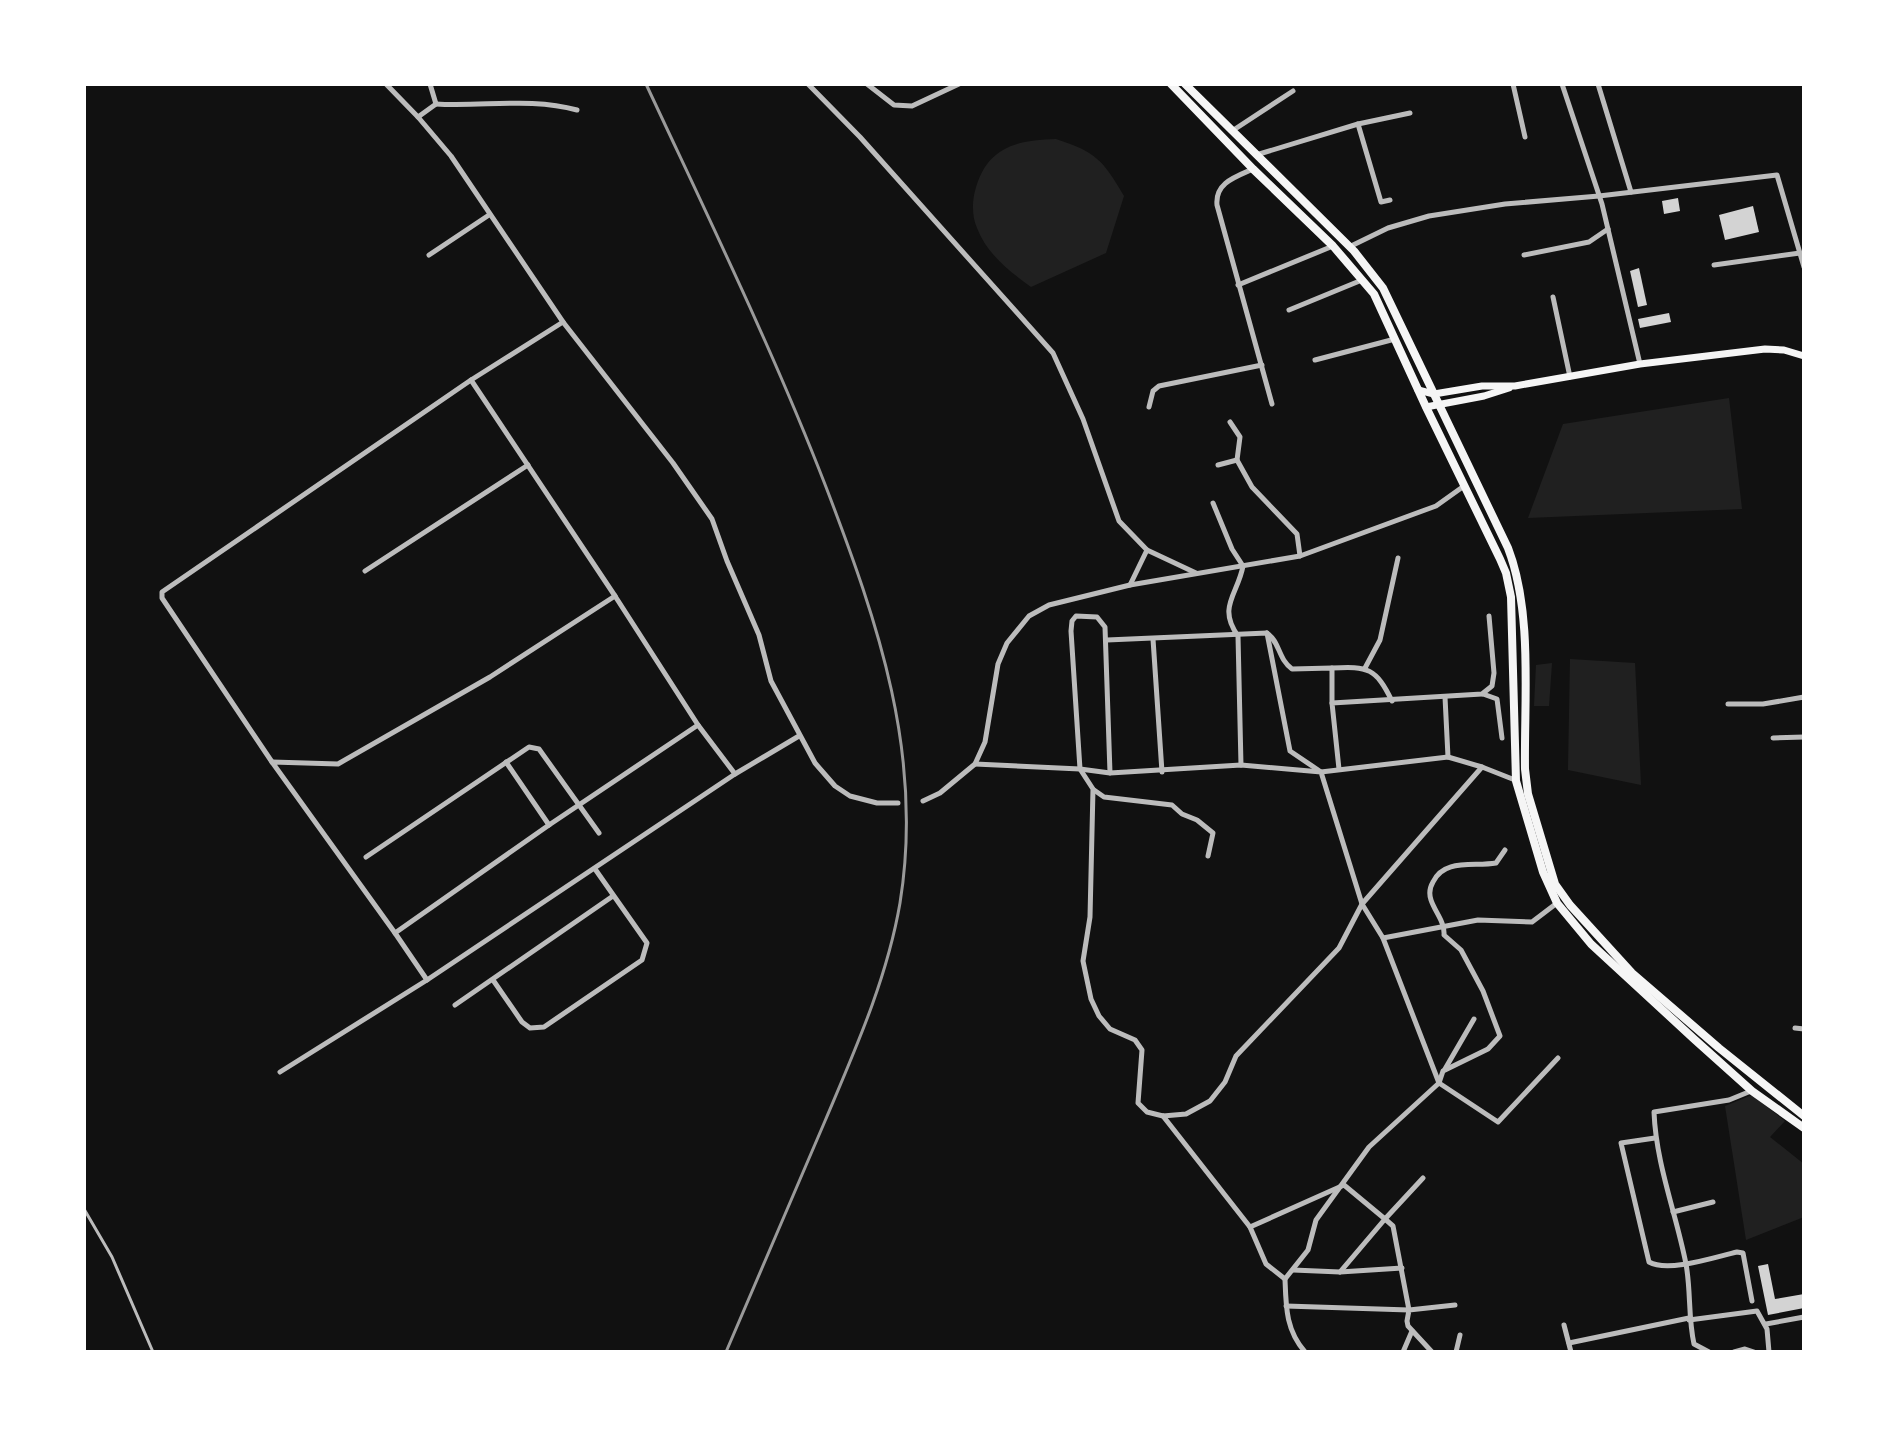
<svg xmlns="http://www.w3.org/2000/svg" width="1888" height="1436" viewBox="0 0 1888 1436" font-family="'PT Sans Narrow',sans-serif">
<rect width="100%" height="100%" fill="#111"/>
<!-- green -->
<g fill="#202020">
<path d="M 1056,139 C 1096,152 1103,160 1124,196 L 1106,253 L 1031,287 C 1009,271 987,254 977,228 C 972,217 972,202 975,191 C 986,148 1015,140 1056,139 Z"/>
<path d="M 1729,398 L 1742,509 L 1528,518 L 1563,424 Z"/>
<path d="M 1570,659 L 1635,663 L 1641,785 L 1568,770 Z"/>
<path d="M 1552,663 L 1549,706 L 1534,706 L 1536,665 Z"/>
<path d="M 1752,1095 L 1785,1121 L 1770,1137 L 1804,1164 L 1804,1217 L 1746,1240 L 1725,1106 Z"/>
</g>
<!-- building -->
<g fill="#d3d3d3">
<path d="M 1678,198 L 1680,211 L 1664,214 L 1662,201 Z"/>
<path d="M 1753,206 L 1759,232 L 1725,240 L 1719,215 Z"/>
<path d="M 1639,268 L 1647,305 L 1638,307 L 1630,271 Z"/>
<path d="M 1669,313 L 1671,322 L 1640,328 L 1638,319 Z"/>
<path d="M 1768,1264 L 1775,1299 L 1804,1294 L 1804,1308 L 1768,1315 L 1758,1266 Z"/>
</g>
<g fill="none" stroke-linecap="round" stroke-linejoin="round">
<!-- service -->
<path stroke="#bcbcbc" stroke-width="3" d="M 84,1209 L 112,1257 L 153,1352"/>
<!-- minor -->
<g stroke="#bcbcbc" stroke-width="5">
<path d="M 386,84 L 418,117"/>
<path d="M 430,84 L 436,104 L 418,117 L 451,156 L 563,322"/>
<path d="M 808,84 L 860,137 L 1053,353 L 1083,419 L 1119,521 L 1147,550"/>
<path d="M 867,84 L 894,105 L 912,106 L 959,84"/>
<path d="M 1513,84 L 1525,137"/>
<path d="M 1562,84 L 1602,204 L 1640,364"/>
<path d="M 1598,84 L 1631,192"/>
<path d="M 436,104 C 483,107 531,97 577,110"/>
<path d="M 1358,124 L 1381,202 L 1390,200"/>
<path d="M 1232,131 L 1293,91"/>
<path d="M 1256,155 L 1358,124 L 1410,113"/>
<path d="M 1253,169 C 1235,177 1215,183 1217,205 L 1272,404"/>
<path d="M 1349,247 L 1388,228 L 1429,216 L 1505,204 L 1599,196 L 1777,175 L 1804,267"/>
<path d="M 429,255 L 489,215"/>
<path d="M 1524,255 L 1589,242 L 1608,229"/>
<path d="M 1714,265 L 1800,253"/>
<path d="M 1238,285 L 1333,246"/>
<path d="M 1553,297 L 1570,377"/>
<path d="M 1289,310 L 1362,280"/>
<path d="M 1315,360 L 1395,339"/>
<path d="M 471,380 L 563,322 L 673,463 L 712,519 L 727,561 L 759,635 L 771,681 L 815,763 L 835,786 L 850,796 L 877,803 L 898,803"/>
<path d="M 1149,407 L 1153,391 L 1159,386 L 1262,365"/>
<path d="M 1230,422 L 1240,437 L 1237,460"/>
<path d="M 1218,465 L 1237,460 L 1252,487 L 1297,534 L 1300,556"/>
<path d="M 1213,503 L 1232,549 L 1243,566 C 1238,594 1217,607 1238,636 L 1241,765"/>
<path d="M 365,571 L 528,465"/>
<path d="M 1130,585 L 1147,550 L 1196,573"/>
<path d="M 1267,633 C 1280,642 1278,659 1292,669 L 1332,668 L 1332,703"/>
<path d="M 1153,639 L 1162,772"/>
<path d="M 1107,640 L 1267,633 L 1290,751 L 1321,772 L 1448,757 L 1482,767"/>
<path d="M 1332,668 C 1368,666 1376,668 1392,701"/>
<path d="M 1365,668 L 1380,640 L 1398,558"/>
<path d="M 1483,694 L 1497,699 L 1502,738"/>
<path d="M 1445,697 L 1448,757"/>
<path d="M 1728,704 L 1763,704 L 1804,697"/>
<path d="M 1773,738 L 1804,737"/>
<path d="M 272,762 L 162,598 L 162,592 L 471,380 L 615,596"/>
<path d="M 506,762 L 549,825 L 698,725 L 735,774"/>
<path d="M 975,764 L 1080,769 L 1110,773 L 1241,765 L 1321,772 L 1362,904 L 1383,938 L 1439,1083 L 1369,1147 L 1316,1220 L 1308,1250 L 1285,1279 C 1286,1308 1286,1330 1305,1352"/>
<path d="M 1339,769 L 1332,703 L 1482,694 L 1492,686 L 1494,673 L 1489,616"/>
<path d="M 1110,773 L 1105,627 L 1097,617 L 1076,616 L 1072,621 L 1071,631 L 1080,769 L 1093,789 L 1090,917 L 1083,961 L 1091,999 L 1099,1016 L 1110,1029 L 1135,1040 L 1142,1050 L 1138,1103 L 1147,1112 L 1163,1116 L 1186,1114 L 1210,1101 L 1225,1082 L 1236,1056 L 1339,948 L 1362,904 L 1482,767 L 1515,780"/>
<path d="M 1094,790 L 1104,797 L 1172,805 L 1182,814 L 1197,820 L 1213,833 L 1208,856"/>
<path d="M 923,801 L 940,793 L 975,764 L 985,742 L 998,664 L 1007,643 L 1029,616 L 1049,605 L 1130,585 L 1300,556 L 1436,506 L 1464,486"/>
<path d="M 1505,850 L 1496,863 C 1474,867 1444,858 1433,882 C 1430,887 1429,894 1431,900 C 1435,912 1445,922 1444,935 L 1461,950 L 1483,991 L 1500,1036 L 1488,1049 L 1443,1071 L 1439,1083 L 1498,1122 L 1558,1058"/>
<path d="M 366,857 L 529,747 L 539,749 L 599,833"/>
<path d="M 395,933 L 272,762 L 338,764 L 490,677 L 615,596 L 698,725"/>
<path d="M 1383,938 L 1478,920 L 1532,922 L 1557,903"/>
<path d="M 427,980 L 395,933 L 549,825"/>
<path d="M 493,980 L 522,1022 L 530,1028 L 544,1027 L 642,960 L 647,943 L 595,869"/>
<path d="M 455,1005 L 613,896"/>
<path d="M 1795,1028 L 1804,1029"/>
<path d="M 1445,1069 L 1474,1019"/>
<path d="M 280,1072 L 427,980 L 735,774 L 799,736"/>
<path d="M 1163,1116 L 1250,1227 L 1266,1264 L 1285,1279"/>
<path d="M 1655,1138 L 1621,1143 L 1649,1262 C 1668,1273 1715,1257 1737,1252 L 1743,1253 L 1752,1301"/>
<path d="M 1673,1212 L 1713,1202"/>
<path d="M 1250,1227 L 1344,1185 L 1385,1219 L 1423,1178"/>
<path d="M 1293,1270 L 1340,1272 L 1402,1268"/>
<path d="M 1286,1306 L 1409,1310 L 1393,1226 L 1385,1219 L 1340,1272"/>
<path d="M 1689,1320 L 1757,1311 L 1767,1329 L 1769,1352"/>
<path d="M 1766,1324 L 1804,1317"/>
<path d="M 1564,1325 L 1571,1352"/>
<path d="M 1569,1343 L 1689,1318"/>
<path d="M 1403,1352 L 1412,1331"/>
<path d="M 1432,1352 L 1408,1326 L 1407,1321 L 1409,1310 L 1455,1305"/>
<path d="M 1456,1352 L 1460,1335"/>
<path d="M 1709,1352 L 1694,1344 C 1688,1317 1691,1291 1686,1264 C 1676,1213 1656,1164 1654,1112 L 1729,1100 L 1751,1091"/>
<path d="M 1734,1352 L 1745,1349 L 1754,1352"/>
</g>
<!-- secondary -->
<g stroke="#f5f5f5" stroke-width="7">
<path d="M 1418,390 L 1434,394 L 1482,386 L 1515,386 L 1640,364 L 1765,349 L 1784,350 L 1804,356"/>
<path d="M 1426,407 L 1484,396 L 1509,388"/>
</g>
<!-- trunk -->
<g stroke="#f5f5f5" stroke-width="8">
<path d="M 1171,84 L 1253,169 L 1333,246 L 1374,294 L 1426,407 L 1500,559 L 1506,573 L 1511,597 L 1516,781 L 1543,872 L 1557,903 L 1591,944 L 1694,1039 L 1752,1091 L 1804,1128"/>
<path d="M 1185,84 L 1354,251 L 1383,288 L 1508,548 C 1533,613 1524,699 1525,769 L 1528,794 L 1555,884 L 1570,905 L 1632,973 L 1719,1048 L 1804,1116"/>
</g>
<!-- rail -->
<path stroke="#9a9a9a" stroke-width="3" d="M 646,84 C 708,217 773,350 826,487 C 878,623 924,755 900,903 C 887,979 855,1050 825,1121 C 792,1198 759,1275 726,1352"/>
</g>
<!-- border -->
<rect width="1888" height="1436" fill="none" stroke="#ffffff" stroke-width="172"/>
</svg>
